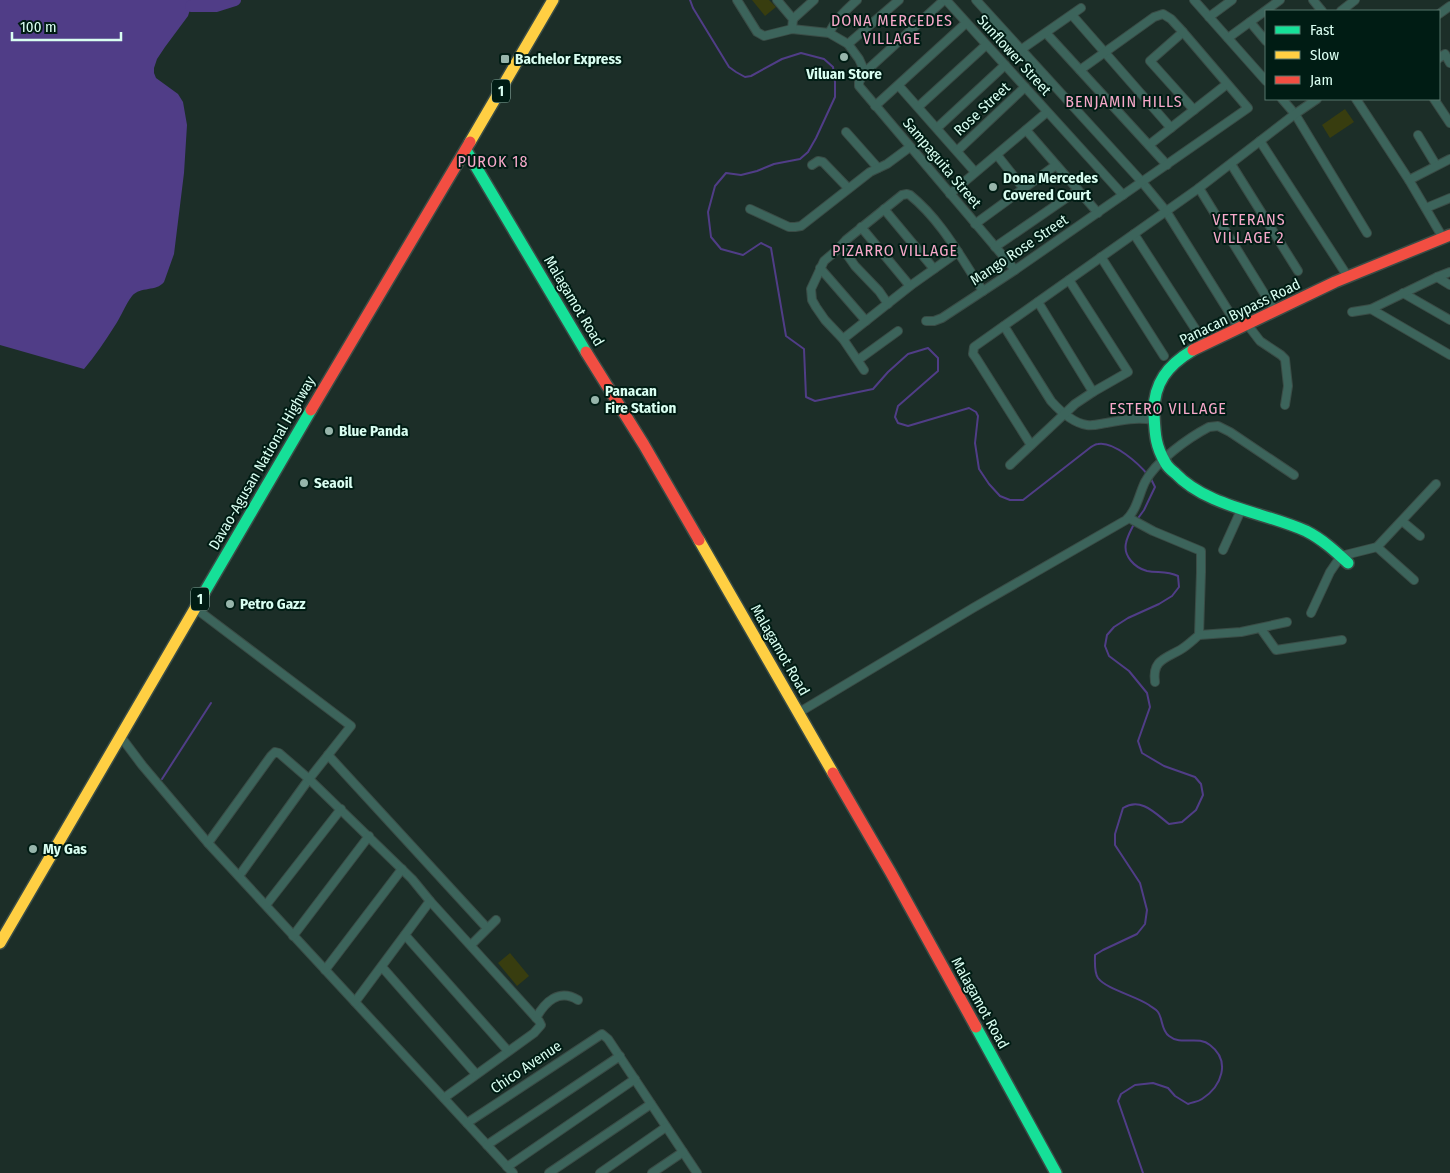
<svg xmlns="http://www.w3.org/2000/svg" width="1450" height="1173" viewBox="0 0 1450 1173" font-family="'Fira Sans Condensed',sans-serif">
<rect width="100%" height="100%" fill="#1c2e28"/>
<!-- green -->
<g fill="#383d0f">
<path d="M 752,0 L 769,0 L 776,7 L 765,16 Z"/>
<path d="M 1345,109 L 1354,122 L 1330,138 L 1322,125 Z"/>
<path d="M 510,953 L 529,976 L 517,986 L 498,963 Z"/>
</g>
<!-- water -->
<path fill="#503d87" d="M 0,0 L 193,0 L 188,16 L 165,47 L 157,59 L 154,68 L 154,73 L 156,78 L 178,94 L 183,102 L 187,125 L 184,173 L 174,254 L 164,282 C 156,292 141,286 132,296 C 125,305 121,317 114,327 C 105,341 95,356 84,369 L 0,345 Z"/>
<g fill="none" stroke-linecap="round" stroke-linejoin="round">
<!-- stream -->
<g stroke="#503d87" stroke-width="2">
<path d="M 690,0 L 693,8 L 729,67 L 736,72 L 745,77 L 751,76 L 782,59 L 801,53 L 824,59 L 833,67 L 835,82 L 835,97 L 816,138 L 808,152 L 800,159 L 774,164 L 757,171 L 741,175 L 726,173 L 715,186 L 708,212 L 711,237 L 721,249 L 743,255 L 761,243 L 771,248 L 786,336 L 804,349 L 806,397 L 815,401 L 873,389 L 888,372 L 908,354 L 928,348 L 938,358 L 938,371 L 898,406 L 895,417 L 898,423 L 908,426 L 969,408 L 976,412 L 978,416 L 975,443 L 979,469 L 989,484 L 1000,496 L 1010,500 L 1023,500 L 1091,447 C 1093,446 1095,444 1098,444 C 1114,441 1139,464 1148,475"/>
<path d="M 1136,521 L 1144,510 L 1155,487 L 1151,479"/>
<path d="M 1134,524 C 1131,530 1127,537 1126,543 C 1123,556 1135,568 1147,571 C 1158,573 1167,571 1178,576 L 1179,587 L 1172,596 L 1159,604 L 1128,618 L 1114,627 L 1107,635 L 1105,646 L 1109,656 L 1129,671 L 1147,693 L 1150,707 L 1138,741 L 1142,753 L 1164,766 L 1195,777 L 1201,784 L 1203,795 L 1196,810 L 1182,822 L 1169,824 C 1155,813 1141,797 1123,808 L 1115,834 L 1115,845 L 1140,883 L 1147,910 L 1145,924 L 1137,934 L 1103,950 L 1095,955 C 1095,962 1094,972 1098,978 C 1106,989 1136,996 1149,1005 C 1151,1007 1156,1009 1158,1012 C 1163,1019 1161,1030 1169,1036 C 1181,1046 1198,1035 1210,1045 C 1231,1061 1222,1086 1202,1099 C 1198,1102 1193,1102 1188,1104 L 1175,1096 L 1168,1088 L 1153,1083 L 1135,1085 L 1121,1094 L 1118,1101 L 1143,1173"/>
<path d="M 162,779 L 211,703"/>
</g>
<!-- river -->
<path stroke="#503d87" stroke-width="12" d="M 191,6 L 216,6 L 235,0"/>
<!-- street casing -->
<g stroke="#3a4c46" stroke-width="10">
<g id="street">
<path d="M 737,0 L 757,32 L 764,36 L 792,29 L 829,33 L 848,44 L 859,59 L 865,72"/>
<path d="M 777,0 L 793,19 L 792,29"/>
<path d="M 944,0 L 865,72 L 859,82 L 859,86 L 1015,270"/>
<path d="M 946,0 L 1123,195"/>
<path d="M 976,0 L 1142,182 L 1166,211 L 1239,328"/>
<path d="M 1194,0 L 1266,81"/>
<path d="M 1313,0 L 1322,11"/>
<path d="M 1341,11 L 1355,0"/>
<path d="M 1439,14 L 1450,6"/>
<path d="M 1072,15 L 1171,128"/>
<path d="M 1209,17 L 1232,0"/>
<path d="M 793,19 L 814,0"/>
<path d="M 1250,22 L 1266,41"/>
<path d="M 1183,32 L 1150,61 L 1194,110"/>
<path d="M 829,33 C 836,19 846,10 857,0"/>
<path d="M 1046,33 L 1167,165"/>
<path d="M 1228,38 L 1280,0"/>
<path d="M 848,44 L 899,0"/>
<path d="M 1022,49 L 1081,8"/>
<path d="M 1439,58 L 1445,54 L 1450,63"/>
<path d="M 899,86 L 975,172"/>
<path d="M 1282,99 L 1295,114 L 1367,233"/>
<path d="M 1356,99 L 1409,180 L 1443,238"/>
<path d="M 1434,99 L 1450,123"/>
<path d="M 875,106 L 966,23"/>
<path d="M 918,107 L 986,45"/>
<path d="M 937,128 L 1005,65"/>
<path d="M 1026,130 L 1098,213"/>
<path d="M 846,132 L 878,168"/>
<path d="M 1418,135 L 1436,165"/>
<path d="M 1260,141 L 1348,277"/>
<path d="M 1149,145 L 1227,84"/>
<path d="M 957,151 L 1025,87"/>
<path d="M 997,155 L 1024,189"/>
<path d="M 1231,164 L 1298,271"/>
<path d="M 812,165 L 818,161 L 823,162 L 848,188"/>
<path d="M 1409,180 L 1450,159"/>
<path d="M 1199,188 L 1275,311"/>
<path d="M 950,194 L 1047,112"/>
<path d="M 1426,208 L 1450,198"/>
<path d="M 750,209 L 789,227 L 795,227 L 801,226 L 870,172 L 887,164 L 910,147"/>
<path d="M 884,209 L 934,269"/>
<path d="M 975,224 L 1056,165"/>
<path d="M 861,227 L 910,286"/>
<path d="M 1134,234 L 1205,344"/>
<path d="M 841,246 L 855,266 L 879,291 L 888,304"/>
<path d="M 995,247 L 1078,190"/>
<path d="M 1101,257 L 1164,356"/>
<path d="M 820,268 L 866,321"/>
<path d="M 1437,277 L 1450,285"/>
<path d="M 1403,293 L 1450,320"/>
<path d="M 1038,302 L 1093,392"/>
<path d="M 1371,309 L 1450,355"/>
<path d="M 1352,312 L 1371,309 L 1437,277 L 1450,272"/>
<path d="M 926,321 L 934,321 L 942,318 L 1015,270 L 1248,108 L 1183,32 L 1171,19 L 1163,14 L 1154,17 L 1080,70"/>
<path d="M 1247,324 L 1260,341 L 1281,355 L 1285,359 L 1288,386 L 1285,405"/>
<path d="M 1004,326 L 1051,401 C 1060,411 1073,423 1087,425 C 1093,426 1100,424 1106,423 C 1122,420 1137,417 1153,420"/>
<path d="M 843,339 L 910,286 L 958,252"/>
<path d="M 858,360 L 898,331"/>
<path d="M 864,370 L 843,339 L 825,320 L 816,307 L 812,300 L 811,289 L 824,261 L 837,250 L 846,240 L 902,195 L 907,194 L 910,195 C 942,221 961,258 983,291"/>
<path d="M 1031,445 L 976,358 L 973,354 L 974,347 L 1199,188 L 1295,114 L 1317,99"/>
<path d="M 1010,465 L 1075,404 L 1093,392 L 1128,372 L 1069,280"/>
<path d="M 1129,518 L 1153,531 L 1201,551 L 1201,572 L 1199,635 C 1193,640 1187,646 1180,650 C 1164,659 1152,661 1155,682"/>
<path d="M 1402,521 L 1420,536"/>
<path d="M 1377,547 L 1414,580"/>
<path d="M 1223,550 L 1242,508"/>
<path d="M 195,608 L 351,726 L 309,779 L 239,876"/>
<path d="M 1311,613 L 1330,572 L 1341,556 L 1377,547 L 1436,484"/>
<path d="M 1261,629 L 1276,650 L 1342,640"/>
<path d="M 1199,635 L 1241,632 L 1287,622"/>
<path d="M 798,713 L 973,608 L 1126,520 C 1137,510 1139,494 1145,482 C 1156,461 1188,438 1209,427 L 1218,426 L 1230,432 L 1294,475"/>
<path d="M 121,737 L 142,765 L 208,843 L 513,1173"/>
<path d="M 328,755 L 487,928"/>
<path d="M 208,843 L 271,756 L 275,752 L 279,753 L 309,779 L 412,879 L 430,901 L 539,1021 L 541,1025 L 534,1033 L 444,1098"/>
<path d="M 266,905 L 341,809"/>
<path d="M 405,935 L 508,1051"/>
<path d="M 293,936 L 369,836"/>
<path d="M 471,945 L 496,920"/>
<path d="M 382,967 L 476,1074"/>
<path d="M 325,970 L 402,869"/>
<path d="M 355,1002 L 430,901"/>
<path d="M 536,1018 C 545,1002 559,988 578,1000"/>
<path d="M 467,1123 L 602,1034 L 608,1039 L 697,1173"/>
<path d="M 487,1145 L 620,1056"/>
<path d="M 507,1167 L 635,1079"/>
<path d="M 549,1173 L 651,1104"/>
<path d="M 600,1173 L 666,1127"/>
<path d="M 652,1173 L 683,1152"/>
</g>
</g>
<!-- fast casing -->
<g stroke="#3a4c46" stroke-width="14">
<g id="fast">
<path d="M 466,150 L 586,352"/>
<path d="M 1193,350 C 1168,365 1153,383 1154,414 C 1155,433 1155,445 1165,462 C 1167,466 1171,470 1175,473 C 1207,507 1264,512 1306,531 C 1322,539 1335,551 1348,563"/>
<path d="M 204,593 L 311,410"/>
<path d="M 976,1027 L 1056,1173"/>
</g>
</g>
<!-- slow casing -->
<g stroke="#3a4c46" stroke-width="14">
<g id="slow">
<path d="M 470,142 L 553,0"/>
<path d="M 699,540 L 833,773"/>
<path d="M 0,943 L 204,593"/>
</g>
</g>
<!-- jam casing -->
<g stroke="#3a4c46" stroke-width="14">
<g id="jam">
<path d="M 1193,350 L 1335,282 L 1450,235"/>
<path d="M 586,352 L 644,445 L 699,540"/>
<path d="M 311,410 L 470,142"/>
<path d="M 833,773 L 891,873 L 976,1027"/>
</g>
</g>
<!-- street -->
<use href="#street" stroke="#3c645b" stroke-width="8"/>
<!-- fast -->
<use href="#fast" stroke="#16e098" stroke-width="11"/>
<!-- slow -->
<use href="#slow" stroke="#ffcf43" stroke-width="11"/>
<!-- jam -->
<use href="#jam" stroke="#f24e42" stroke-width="11"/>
</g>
<!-- markers -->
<g fill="#97b5ab" stroke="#001c14" stroke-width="2">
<circle cx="844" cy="57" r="5"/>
<rect x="500" y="54" width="10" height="10" rx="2.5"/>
<circle cx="993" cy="187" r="5"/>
<circle cx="595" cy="400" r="5"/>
<circle cx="329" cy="431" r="5"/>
<circle cx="304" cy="483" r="5"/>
<circle cx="230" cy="604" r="5"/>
<circle cx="33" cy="849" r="5"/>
</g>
<g text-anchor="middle" stroke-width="4" stroke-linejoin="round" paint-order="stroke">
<!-- shield labels -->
<g fill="#001c14" stroke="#98baaf" stroke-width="1">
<rect x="492" y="79.5" width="18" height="23" rx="4"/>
<rect x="191" y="587.5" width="18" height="23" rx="4"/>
</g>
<g font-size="14" font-weight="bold" fill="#d9fef1">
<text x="501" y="96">1</text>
<text x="200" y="604">1</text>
</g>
<!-- street labels -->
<g font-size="15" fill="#d9fef1" stroke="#001c14">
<text transform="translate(1014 55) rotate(48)" y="5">Sunflower Street</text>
<text transform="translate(982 109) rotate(-43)" y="5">Rose Street</text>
<text transform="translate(942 163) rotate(50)" y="5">Sampaguita Street</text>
<text transform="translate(1019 250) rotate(-34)" y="5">Mango Rose Street</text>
<text transform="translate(574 301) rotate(59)" y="5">Malagamot Road</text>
<text transform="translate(1240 312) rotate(-26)" y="5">Panacan Bypass Road</text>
<text transform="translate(262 463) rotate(-60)" y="5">Davao-Agusan National Highway</text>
<text transform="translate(780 650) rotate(60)" y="5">Malagamot Road</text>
<text transform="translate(980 1003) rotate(61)" y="5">Malagamot Road</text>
<text transform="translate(526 1067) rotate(-34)" y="5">Chico Avenue</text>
</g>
<!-- poi labels -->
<g font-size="15" font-weight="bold" fill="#d9fef1" stroke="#001c14" text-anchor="start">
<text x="515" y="64">Bachelor Express</text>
<text x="844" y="79" text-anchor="middle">Viluan Store</text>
<text x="1003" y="183">Dona Mercedes<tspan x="1003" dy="17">Covered Court</tspan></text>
<text x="605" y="396">Panacan<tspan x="605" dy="17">Fire Station</tspan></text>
<text x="339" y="436">Blue Panda</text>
<text x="314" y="488">Seaoil</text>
<text x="240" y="609">Petro Gazz</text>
<text x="43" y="854">My Gas</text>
</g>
<!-- neighbourhood labels -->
<g font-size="16" letter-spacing="1" fill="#f6a8c9" stroke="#001c14">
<text x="892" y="26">DONA MERCEDES<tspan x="892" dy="18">VILLAGE</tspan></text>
<text x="1124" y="107">BENJAMIN HILLS</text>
<text x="493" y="167">PUROK 18</text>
<text x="1249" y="225">VETERANS<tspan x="1249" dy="18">VILLAGE 2</tspan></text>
<text x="895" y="256">PIZARRO VILLAGE</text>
<text x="1168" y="414">ESTERO VILLAGE</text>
</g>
</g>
<!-- legend -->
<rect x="1265" y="10" width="175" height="90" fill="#001c14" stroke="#57766c"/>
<rect x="1275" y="26" width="25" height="8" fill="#16e098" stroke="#57766c"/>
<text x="1310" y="35" font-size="15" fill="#d9fef1">Fast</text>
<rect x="1275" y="51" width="25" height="8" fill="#ffcf43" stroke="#57766c"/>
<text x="1310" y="60" font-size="15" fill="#d9fef1">Slow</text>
<rect x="1275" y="76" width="25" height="8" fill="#f24e42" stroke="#57766c"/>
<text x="1310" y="85" font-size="15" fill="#d9fef1">Jam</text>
<!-- scale -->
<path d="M12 32v8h109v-8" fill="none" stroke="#d9fef1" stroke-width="2.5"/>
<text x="20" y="32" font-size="15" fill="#d9fef1" stroke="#001c14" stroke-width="4" paint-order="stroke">100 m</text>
</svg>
